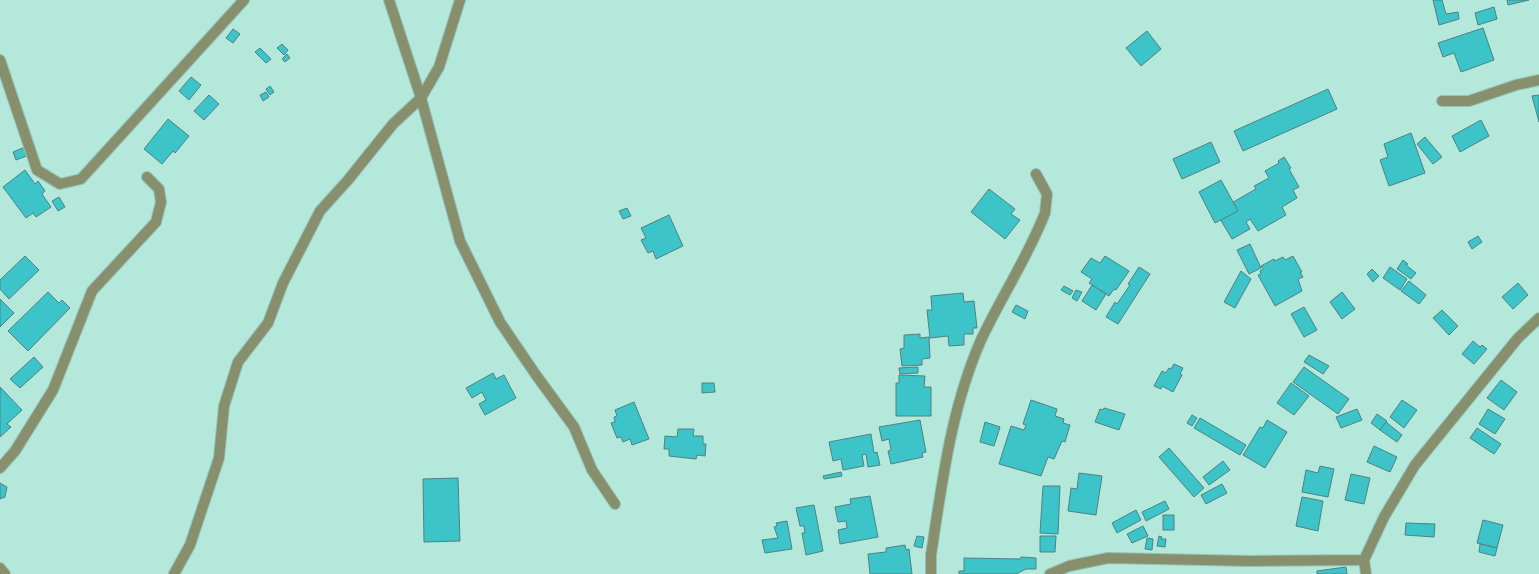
<svg xmlns="http://www.w3.org/2000/svg" width="1539" height="574" viewBox="0 0 1539 574" font-family="Quicksand,sans-serif">
<rect width="100%" height="100%" fill="#b4e8db"/>
<!-- building -->
<g fill="#3cc4c9" stroke="#4e8283">
<path d="M 1433,0 L 1442,0 L 1446,14 L 1458,12 L 1459,19 L 1439,25 Z"/>
<path d="M 1507,0 L 1529,0 L 1508,5 Z"/>
<path d="M 1494,7 L 1497,19 L 1478,25 L 1475,13 Z"/>
<path d="M 1483,28 L 1494,60 L 1461,72 L 1454,53 L 1443,57 L 1438,43 Z"/>
<path d="M 233,29 L 240,34 L 233,43 L 226,38 Z"/>
<path d="M 1147,31 L 1161,49 L 1141,66 L 1126,48 Z"/>
<path d="M 282,44 L 288,50 L 284,55 L 277,48 Z"/>
<path d="M 260,48 L 271,59 L 266,63 L 255,52 Z"/>
<path d="M 287,54 L 290,58 L 285,62 L 282,59 Z"/>
<path d="M 191,77 L 201,85 L 189,100 L 179,91 Z"/>
<path d="M 270,86 L 274,92 L 270,95 L 266,89 Z"/>
<path d="M 1328,89 L 1337,109 L 1243,151 L 1234,131 Z"/>
<path d="M 266,92 L 269,97 L 263,101 L 260,95 Z"/>
<path d="M 209,95 L 219,104 L 204,120 L 194,111 Z"/>
<path d="M 1539,95 L 1539,122 L 1532,96 Z"/>
<path d="M 168,119 L 189,136 L 175,153 L 173,151 L 162,164 L 144,149 Z"/>
<path d="M 1481,120 L 1489,136 L 1460,152 L 1452,136 Z"/>
<path d="M 1411,133 L 1425,173 L 1389,186 L 1380,160 L 1388,157 L 1384,144 Z"/>
<path d="M 1425,137 L 1442,157 L 1433,164 L 1417,144 Z"/>
<path d="M 1211,142 L 1220,162 L 1182,179 L 1173,159 Z"/>
<path d="M 25,147 L 29,155 L 16,160 L 13,152 Z"/>
<path d="M 1284,157 L 1291,168 L 1289,169 L 1299,187 L 1293,190 L 1297,198 L 1282,207 L 1286,215 L 1258,231 L 1250,219 L 1246,222 L 1250,229 L 1232,239 L 1216,212 L 1256,189 L 1254,186 L 1269,178 L 1265,171 L 1279,163 L 1278,161 Z"/>
<path d="M 25,170 L 35,184 L 38,181 L 45,191 L 42,194 L 51,207 L 36,217 L 33,213 L 26,218 L 3,187 Z"/>
<path d="M 1221,180 L 1238,211 L 1215,223 L 1199,192 Z"/>
<path d="M 989,189 L 1015,209 L 1011,214 L 1020,220 L 1005,239 L 971,212 Z"/>
<path d="M 59,197 L 65,207 L 58,211 L 52,201 Z"/>
<path d="M 627,208 L 631,216 L 623,219 L 619,211 Z"/>
<path d="M 669,215 L 683,246 L 656,259 L 653,251 L 648,253 L 641,240 L 646,238 L 641,228 Z"/>
<path d="M 1478,236 L 1482,242 L 1472,249 L 1468,242 Z"/>
<path d="M 1250,244 L 1261,268 L 1249,274 L 1237,250 Z"/>
<path d="M 25,256 L 39,270 L 9,299 L 0,289 L 0,280 Z"/>
<path d="M 1105,256 L 1129,271 L 1116,290 L 1114,289 L 1109,296 L 1089,283 L 1092,279 L 1081,272 L 1091,258 L 1100,263 Z"/>
<path d="M 1293,256 L 1302,272 L 1300,272 L 1303,277 L 1298,279 L 1302,291 L 1275,306 L 1258,275 L 1261,274 L 1260,271 L 1263,269 L 1261,266 L 1274,259 L 1275,261 L 1283,257 L 1285,260 Z"/>
<path d="M 1403,260 L 1408,264 L 1406,265 L 1416,273 L 1411,279 L 1397,269 Z"/>
<path d="M 1139,267 L 1150,274 L 1118,324 L 1106,317 L 1115,302 L 1117,304 L 1130,285 L 1128,284 Z"/>
<path d="M 1390,267 L 1407,279 L 1400,290 L 1383,278 Z"/>
<path d="M 1372,269 L 1379,276 L 1373,282 L 1367,274 Z"/>
<path d="M 1241,271 L 1251,279 L 1235,308 L 1224,302 Z"/>
<path d="M 1409,281 L 1426,295 L 1419,304 L 1401,291 Z"/>
<path d="M 1518,283 L 1528,295 L 1513,309 L 1502,297 Z"/>
<path d="M 1092,285 L 1106,294 L 1096,310 L 1082,301 Z"/>
<path d="M 1064,286 L 1073,291 L 1070,295 L 1061,290 Z"/>
<path d="M 1076,290 L 1082,292 L 1077,301 L 1072,298 Z"/>
<path d="M 48,292 L 59,303 L 62,300 L 70,308 L 28,351 L 8,331 Z"/>
<path d="M 1342,292 L 1355,309 L 1342,319 L 1330,302 Z"/>
<path d="M 963,293 L 964,302 L 974,301 L 977,328 L 973,328 L 973,334 L 964,334 L 964,345 L 949,346 L 948,336 L 930,338 L 927,310 L 932,310 L 931,296 Z"/>
<path d="M 0,299 L 14,313 L 0,327 Z"/>
<path d="M 1016,305 L 1028,311 L 1025,319 L 1012,312 Z"/>
<path d="M 1304,307 L 1317,330 L 1304,337 L 1291,314 Z"/>
<path d="M 1442,310 L 1458,326 L 1449,335 L 1433,318 Z"/>
<path d="M 920,334 L 920,338 L 929,337 L 930,358 L 922,359 L 922,365 L 902,366 L 900,349 L 904,348 L 904,335 Z"/>
<path d="M 1473,341 L 1480,347 L 1482,345 L 1487,349 L 1474,364 L 1462,354 Z"/>
<path d="M 1309,355 L 1329,366 L 1323,374 L 1304,362 Z"/>
<path d="M 34,357 L 43,367 L 20,388 L 10,379 Z"/>
<path d="M 1174,364 L 1183,368 L 1180,374 L 1182,375 L 1173,392 L 1162,386 L 1161,389 L 1154,386 L 1162,371 L 1166,373 L 1169,368 L 1171,369 Z"/>
<path d="M 918,367 L 918,373 L 900,374 L 899,368 Z"/>
<path d="M 1304,367 L 1349,399 L 1338,414 L 1293,382 Z"/>
<path d="M 493,373 L 496,379 L 504,375 L 516,398 L 485,415 L 479,404 L 486,400 L 482,392 L 472,398 L 466,388 Z"/>
<path d="M 899,375 L 925,376 L 924,387 L 931,387 L 931,416 L 896,416 L 896,383 L 899,383 Z"/>
<path d="M 1501,380 L 1517,392 L 1504,410 L 1487,398 Z"/>
<path d="M 702,383 L 714,383 L 715,392 L 702,393 Z"/>
<path d="M 1291,383 L 1309,396 L 1294,415 L 1277,403 Z"/>
<path d="M 0,387 L 22,410 L 7,424 L 11,427 L 0,437 Z"/>
<path d="M 1031,400 L 1057,409 L 1055,416 L 1064,419 L 1063,423 L 1070,425 L 1065,442 L 1062,441 L 1054,459 L 1048,457 L 1041,476 L 999,464 L 1011,426 L 1024,430 L 1026,425 L 1023,424 Z"/>
<path d="M 1402,400 L 1417,410 L 1404,428 L 1390,417 Z"/>
<path d="M 634,402 L 649,439 L 632,445 L 630,439 L 623,442 L 621,437 L 617,438 L 611,423 L 615,422 L 614,417 L 617,416 L 615,410 Z"/>
<path d="M 1104,408 L 1125,414 L 1119,430 L 1095,422 L 1100,409 L 1103,410 Z"/>
<path d="M 1357,409 L 1362,420 L 1341,428 L 1336,417 Z"/>
<path d="M 1488,409 L 1505,419 L 1495,434 L 1479,424 Z"/>
<path d="M 1377,414 L 1387,421 L 1380,430 L 1371,423 Z"/>
<path d="M 1192,415 L 1197,418 L 1192,426 L 1187,423 Z"/>
<path d="M 1200,418 L 1246,445 L 1240,455 L 1194,428 Z"/>
<path d="M 920,420 L 926,452 L 922,453 L 923,457 L 891,464 L 888,451 L 891,450 L 889,439 L 882,441 L 879,427 Z"/>
<path d="M 1267,420 L 1287,432 L 1265,468 L 1243,455 L 1260,427 L 1263,428 Z"/>
<path d="M 985,422 L 1000,427 L 994,446 L 980,442 Z"/>
<path d="M 1386,422 L 1402,435 L 1397,442 L 1380,430 Z"/>
<path d="M 1477,428 L 1501,444 L 1494,454 L 1470,438 Z"/>
<path d="M 678,429 L 694,429 L 693,436 L 703,436 L 703,444 L 706,444 L 705,456 L 697,455 L 696,459 L 669,456 L 669,449 L 664,449 L 665,436 L 677,437 Z"/>
<path d="M 871,434 L 874,453 L 877,452 L 880,465 L 868,467 L 866,454 L 862,455 L 864,466 L 843,470 L 841,459 L 833,461 L 829,442 Z"/>
<path d="M 1374,446 L 1397,457 L 1390,472 L 1367,462 Z"/>
<path d="M 1169,448 L 1204,488 L 1194,497 L 1159,457 Z"/>
<path d="M 1223,461 L 1230,470 L 1209,485 L 1203,477 Z"/>
<path d="M 1320,466 L 1334,469 L 1328,497 L 1302,492 L 1306,470 L 1318,473 Z"/>
<path d="M 841,472 L 842,476 L 824,479 L 823,476 Z"/>
<path d="M 1079,473 L 1102,476 L 1096,515 L 1068,511 L 1071,488 L 1077,489 Z"/>
<path d="M 1351,474 L 1370,478 L 1364,504 L 1345,500 Z"/>
<path d="M 458,478 L 460,541 L 424,542 L 423,479 Z"/>
<path d="M 0,483 L 7,487 L 5,497 L 0,499 Z"/>
<path d="M 1222,484 L 1227,493 L 1206,504 L 1201,495 Z"/>
<path d="M 1043,486 L 1060,486 L 1058,534 L 1040,533 Z"/>
<path d="M 870,496 L 878,537 L 840,544 L 838,530 L 847,528 L 846,521 L 838,522 L 835,507 L 851,504 L 850,499 Z"/>
<path d="M 1302,497 L 1323,501 L 1318,531 L 1296,526 Z"/>
<path d="M 1165,501 L 1169,509 L 1146,521 L 1142,512 Z"/>
<path d="M 814,505 L 823,551 L 806,555 L 802,533 L 805,533 L 804,526 L 800,526 L 796,508 Z"/>
<path d="M 1136,510 L 1141,520 L 1117,533 L 1112,523 Z"/>
<rect x="1163" y="515" width="11" height="15"/>
<path d="M 1483,520 L 1503,525 L 1497,548 L 1477,543 Z"/>
<path d="M 787,521 L 792,549 L 765,553 L 762,540 L 778,538 L 774,527 L 777,526 L 776,523 Z"/>
<path d="M 1406,523 L 1435,524 L 1434,537 L 1405,535 Z"/>
<path d="M 1143,526 L 1148,536 L 1132,543 L 1127,534 Z"/>
<path d="M 917,536 L 924,537 L 922,548 L 914,546 Z"/>
<path d="M 1040,536 L 1056,536 L 1055,552 L 1040,552 Z"/>
<path d="M 1159,536 L 1162,537 L 1161,539 L 1166,539 L 1165,547 L 1157,546 Z"/>
<path d="M 1147,538 L 1153,539 L 1152,550 L 1145,549 Z"/>
<path d="M 1480,544 L 1497,548 L 1495,556 L 1479,552 Z"/>
<path d="M 905,545 L 906,550 L 909,549 L 912,574 L 870,574 L 868,554 L 886,552 L 886,548 Z"/>
<path d="M 1021,557 L 1036,558 L 1036,569 L 1026,569 L 1016,574 L 959,574 L 959,571 L 964,571 L 964,558 L 1020,559 Z"/>
<path d="M 1346,567 L 1347,574 L 1317,574 L 1317,571 Z"/>
</g>
<g fill="none" stroke-linecap="round" stroke-linejoin="round">
<!-- minor casing -->
<g stroke="#94c2b7" stroke-width="12">
<g id="minor">
<path d="M 389,0 L 421,98 L 460,241 L 500,322 L 536,375 L 574,427 L 592,470 L 615,504"/>
<path d="M 0,60 L 37,170 L 60,184 L 81,179 L 244,0"/>
<path d="M 1442,101 L 1469,101 L 1516,85 L 1539,80"/>
<path d="M 0,468 L 15,451 L 53,390 L 92,291 L 156,222 L 161,202 L 159,189 L 147,177"/>
<path d="M 1364,560 L 1366,574"/>
<path d="M 0,568 L 5,574"/>
<path d="M 174,574 L 190,545 L 219,458 L 224,406 L 238,362 L 268,323 L 283,283 L 320,211 L 348,180 L 393,124 L 421,98 L 439,67 L 460,0"/>
<path d="M 931,574 L 931,555 C 942,483 951,408 981,340 C 1001,297 1028,257 1045,213 L 1047,194 L 1036,174"/>
<path d="M 1050,574 L 1069,566 L 1108,558 L 1251,561 L 1364,560 L 1384,517 L 1415,465 L 1518,338 L 1539,318"/>
</g>
</g>
<!-- minor -->
<use href="#minor" stroke="#878f6c" stroke-width="10"/>
</g>
</svg>
